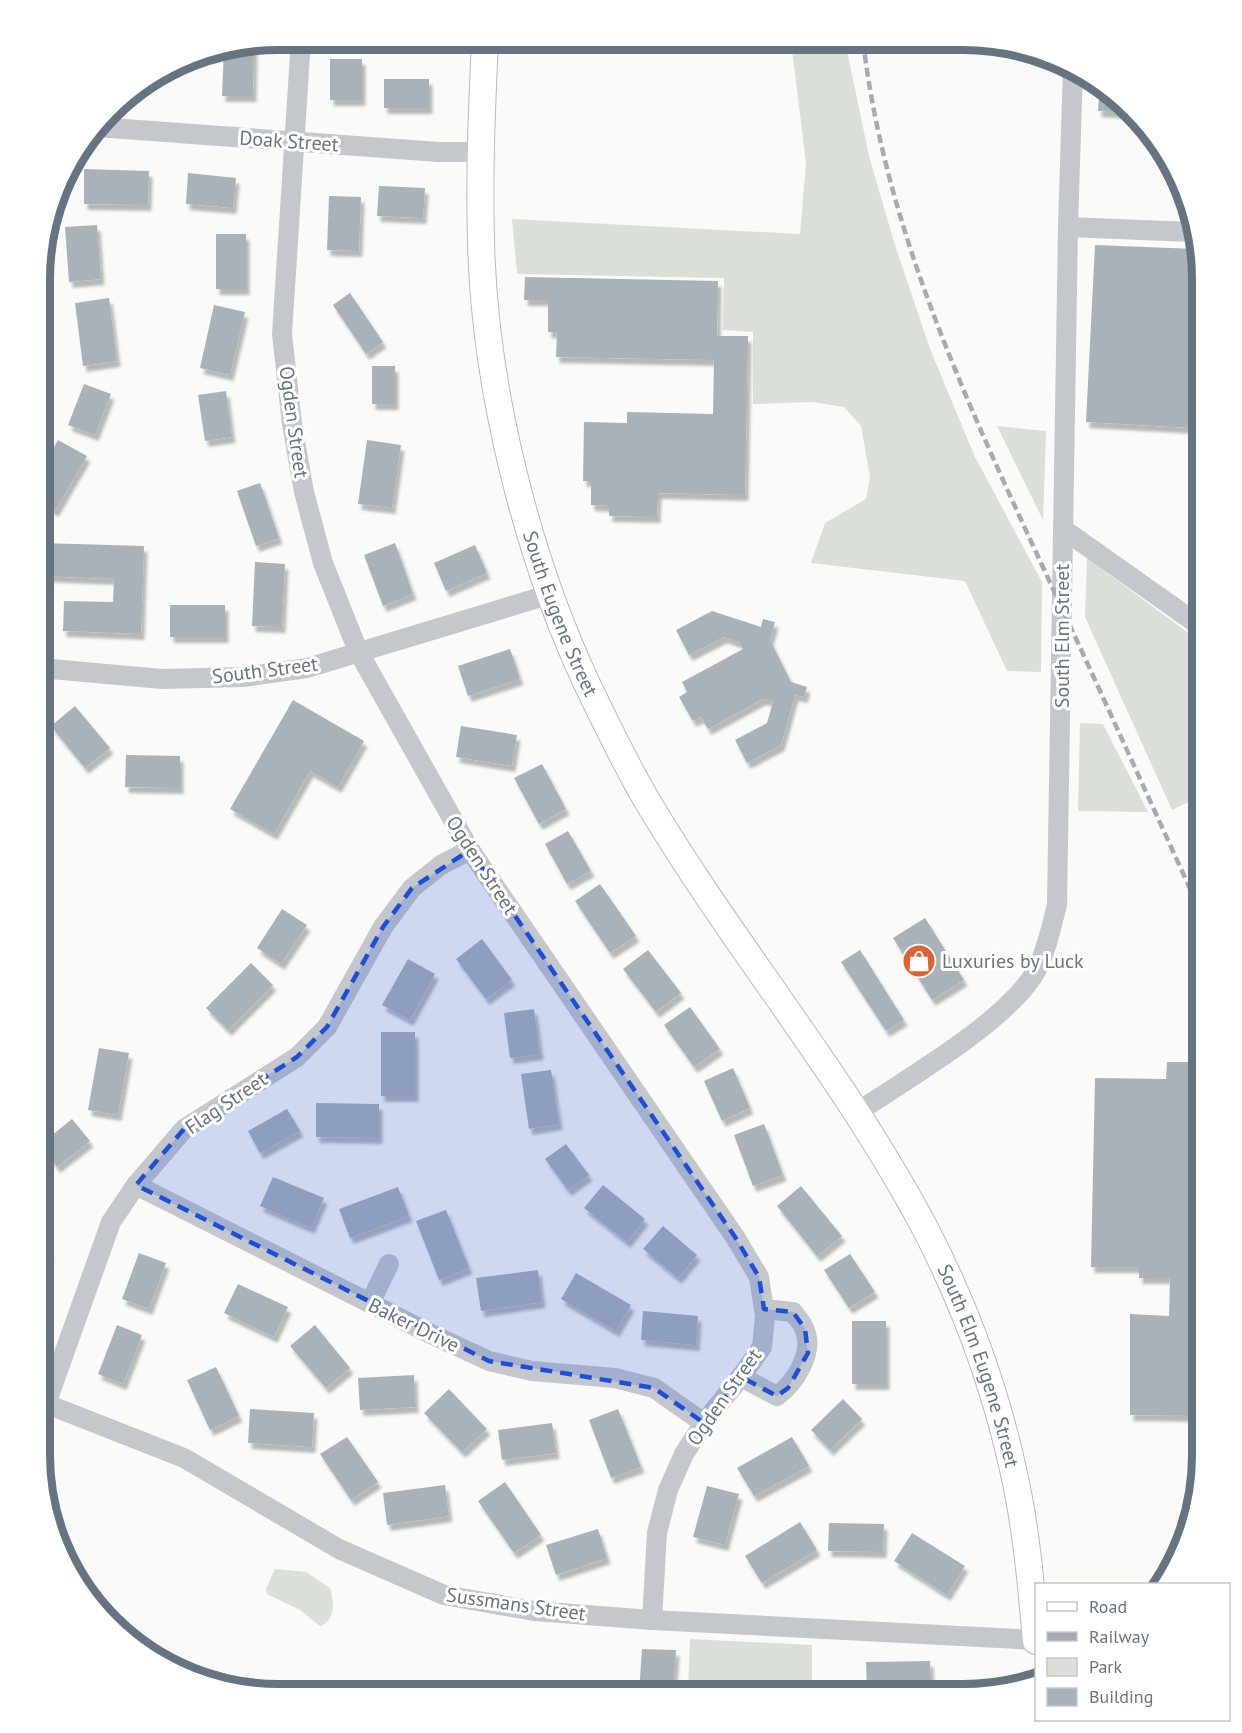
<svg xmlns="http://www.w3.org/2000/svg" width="1242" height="1733" viewBox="0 0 1242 1733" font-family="'PT Sans',sans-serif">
<defs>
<filter id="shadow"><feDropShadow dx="3.5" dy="6" stdDeviation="1.5" flood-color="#0004"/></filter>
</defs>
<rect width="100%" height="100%" fill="#fafaf8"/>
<!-- green -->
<g fill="#dadfd7">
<path d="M 791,41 L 845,41 L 869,156 L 894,242 L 930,349 L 975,457 L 1042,582 L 1041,672 L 1007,671 L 965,581 L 811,563 L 825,523 L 866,499 L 870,477 L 861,426 L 844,407 L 813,402 L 753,404 L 753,332 L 723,330 L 724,278 L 517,274 L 512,219 L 800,234 L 806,163 Z"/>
<path d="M 997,426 L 1046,431 L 1043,520 Z"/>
<path d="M 1087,558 L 1203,644 L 1203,795 L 1172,810 L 1085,617 Z"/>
<path d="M 1080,723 L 1103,724 L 1148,812 L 1078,811 Z"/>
<path d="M 275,1569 L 306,1572 L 330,1588 C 334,1601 336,1621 320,1626 L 300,1610 L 267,1594 L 266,1589 Z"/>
<path d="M 690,1639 L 812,1645 L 812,1694 L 688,1689 Z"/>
</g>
<!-- building -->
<g fill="#aab2b9" filter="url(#shadow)">
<path d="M 254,43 L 253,96 L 222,96 L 224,48 Z"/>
<rect x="330" y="59" width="32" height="41"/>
<rect x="384" y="79" width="45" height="29"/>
<path d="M 1100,83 L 1109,88 L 1129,113 L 1098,111 Z"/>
<path d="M 84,169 L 149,171 L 148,205 L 84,204 Z"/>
<path d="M 188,173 L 236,178 L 233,208 L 186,204 Z"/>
<path d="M 379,186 L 425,188 L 423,218 L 377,216 Z"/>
<path d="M 329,196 L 361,197 L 359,251 L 327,250 Z"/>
<path d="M 97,225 L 101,279 L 69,282 L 65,227 Z"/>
<rect x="216" y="234" width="30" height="55"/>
<path d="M 1095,245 L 1196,249 L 1203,278 L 1203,344 L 1197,343 L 1192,428 L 1086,422 Z"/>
<path d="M 525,277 L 718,281 L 717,336 L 748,336 L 745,495 L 658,493 L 657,517 L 609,516 L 609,506 L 591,505 L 591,481 L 583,481 L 584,422 L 627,423 L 627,412 L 713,414 L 714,360 L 556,357 L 557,333 L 548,332 L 548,300 L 524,300 Z"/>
<path d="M 350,293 L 383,342 L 366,354 L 333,305 Z"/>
<path d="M 109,298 L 117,361 L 83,366 L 75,303 Z"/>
<path d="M 214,305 L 245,312 L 230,375 L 200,368 Z"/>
<rect x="372" y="366" width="23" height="38"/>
<path d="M 84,384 L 111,394 L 95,435 L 68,425 Z"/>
<path d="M 226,391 L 232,437 L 205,441 L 198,395 Z"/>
<path d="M 58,440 L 87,456 L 55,511 L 41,503 L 41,469 Z"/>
<path d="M 367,440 L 401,445 L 392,508 L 358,504 Z"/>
<path d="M 260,483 L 279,538 L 256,546 L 237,491 Z"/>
<path d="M 41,543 L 144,546 L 141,634 L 63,631 L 64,601 L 113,602 L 114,579 L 41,576 Z"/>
<path d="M 395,543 L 413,594 L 383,606 L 364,555 Z"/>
<path d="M 475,545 L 487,573 L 446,591 L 434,563 Z"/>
<path d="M 255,562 L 285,564 L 282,627 L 252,626 Z"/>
<rect x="170" y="605" width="55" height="32"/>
<path d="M 712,611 L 761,627 L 763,619 L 775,622 L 770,640 L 791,682 L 807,687 L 804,697 L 795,695 L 781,745 L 747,763 L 735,740 L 767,723 L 773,702 L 763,699 L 708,729 L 701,717 L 693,721 L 679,697 L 687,692 L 682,682 L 743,649 L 740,643 L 724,637 L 689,655 L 676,630 Z"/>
<path d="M 510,649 L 520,679 L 468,696 L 458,666 Z"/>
<path d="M 293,700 L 364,741 L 338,787 L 310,771 L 274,834 L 230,809 Z"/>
<path d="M 75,706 L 110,748 L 85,768 L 51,726 Z"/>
<path d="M 461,726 L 517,735 L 512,766 L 456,757 Z"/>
<path d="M 126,755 L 180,756 L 180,788 L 125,787 Z"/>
<path d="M 542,764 L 566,809 L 539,824 L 514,778 Z"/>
<path d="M 568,831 L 591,871 L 567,884 L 545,844 Z"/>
<path d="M 600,884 L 636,936 L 610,953 L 575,901 Z"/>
<path d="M 282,909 L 307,925 L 281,964 L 257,948 Z"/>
<path d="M 925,918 L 964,980 L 932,1000 L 893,938 Z"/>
<path d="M 482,939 L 512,980 L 486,999 L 456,959 Z"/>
<path d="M 648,950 L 681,993 L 656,1012 L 623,969 Z"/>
<path d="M 860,950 L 904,1020 L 886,1031 L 841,962 Z"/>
<path d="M 408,959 L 435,974 L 410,1020 L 382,1005 Z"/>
<path d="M 251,963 L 273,985 L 228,1030 L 206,1008 Z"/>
<path d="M 690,1007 L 720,1049 L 694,1067 L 664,1025 Z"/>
<path d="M 534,1009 L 540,1054 L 510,1058 L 504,1013 Z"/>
<rect x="381" y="1032" width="34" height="64"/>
<path d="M 99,1048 L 129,1053 L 118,1115 L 88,1110 Z"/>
<path d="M 1167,1062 L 1203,1062 L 1202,1416 L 1130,1415 L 1130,1314 L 1169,1316 L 1170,1278 L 1139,1278 L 1139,1267 L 1091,1267 L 1095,1078 L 1166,1079 Z"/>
<path d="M 733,1068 L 750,1108 L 722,1121 L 704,1081 Z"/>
<path d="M 551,1070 L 559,1124 L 529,1129 L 521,1074 Z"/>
<path d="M 316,1103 L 379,1104 L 379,1138 L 316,1137 Z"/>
<path d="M 287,1109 L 300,1131 L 260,1153 L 248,1131 Z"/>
<path d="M 72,1119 L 90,1141 L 57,1167 L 40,1145 Z"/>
<path d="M 764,1124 L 783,1175 L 753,1186 L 734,1135 Z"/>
<path d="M 566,1144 L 589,1175 L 568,1190 L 545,1159 Z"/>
<path d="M 273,1177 L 324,1198 L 311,1228 L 260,1206 Z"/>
<path d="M 603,1185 L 645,1219 L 627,1242 L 584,1208 Z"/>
<path d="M 801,1186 L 842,1236 L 817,1256 L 777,1206 Z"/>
<path d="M 398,1187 L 409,1216 L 350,1238 L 339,1209 Z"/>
<path d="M 446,1210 L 469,1268 L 439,1280 L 416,1221 Z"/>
<path d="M 39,1221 L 50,1256 L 39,1259 Z"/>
<path d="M 663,1226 L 697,1255 L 678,1278 L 643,1249 Z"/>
<path d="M 139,1253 L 166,1263 L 149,1309 L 122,1299 Z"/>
<path d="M 850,1254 L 875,1292 L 849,1308 L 824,1270 Z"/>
<path d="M 538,1270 L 542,1302 L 481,1311 L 476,1278 Z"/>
<path d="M 576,1273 L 631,1305 L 616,1331 L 561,1299 Z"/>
<path d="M 238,1284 L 288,1307 L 274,1337 L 224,1313 Z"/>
<path d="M 643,1311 L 698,1316 L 696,1345 L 641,1340 Z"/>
<rect x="852" y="1321" width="34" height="63"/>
<path d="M 117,1325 L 142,1335 L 123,1384 L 98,1374 Z"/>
<path d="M 315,1325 L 350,1368 L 326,1388 L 290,1346 Z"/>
<path d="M 216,1367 L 239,1416 L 210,1430 L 187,1380 Z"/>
<path d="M 414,1375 L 415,1407 L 360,1410 L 358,1378 Z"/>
<path d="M 449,1389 L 487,1429 L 462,1452 L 424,1413 Z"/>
<path d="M 843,1399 L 862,1419 L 830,1450 L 811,1430 Z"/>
<path d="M 250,1409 L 314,1413 L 312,1447 L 248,1443 Z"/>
<path d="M 618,1409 L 641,1467 L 611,1478 L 589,1420 Z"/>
<path d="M 552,1423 L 556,1453 L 502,1460 L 498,1430 Z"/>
<path d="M 347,1437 L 378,1482 L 351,1500 L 320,1454 Z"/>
<path d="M 792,1437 L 809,1466 L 754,1496 L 737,1468 Z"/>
<path d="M 505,1482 L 541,1535 L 514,1553 L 478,1501 Z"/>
<path d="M 445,1485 L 449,1516 L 387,1525 L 383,1493 Z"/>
<path d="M 707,1486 L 739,1494 L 725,1545 L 693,1537 Z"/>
<path d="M 800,1522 L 817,1550 L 762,1583 L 745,1556 Z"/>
<path d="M 829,1523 L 884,1524 L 883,1552 L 828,1551 Z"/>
<path d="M 598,1529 L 607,1558 L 556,1575 L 546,1545 Z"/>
<path d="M 912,1533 L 965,1566 L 947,1595 L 894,1561 Z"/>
<path d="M 642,1649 L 676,1650 L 673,1693 L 639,1693 Z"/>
<path d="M 930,1661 L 931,1689 L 867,1690 L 866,1662 Z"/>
</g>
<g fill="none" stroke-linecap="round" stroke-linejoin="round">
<!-- major casing -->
<g stroke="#b7bbbf" stroke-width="28">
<g id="major">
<path id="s1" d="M 485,40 C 482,106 479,173 481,240 C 484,384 526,555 588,686 C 608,727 628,770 652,809 C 739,953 849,1083 927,1232 C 965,1306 995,1388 1013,1469 C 1026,1526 1031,1583 1036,1641"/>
</g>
</g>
<!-- minor -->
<g stroke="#c4c7cb" stroke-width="20">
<path d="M 301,39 L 282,334 L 292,424 L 304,492 L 323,563 L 358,651 L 470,850 L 735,1237 L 759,1277 L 765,1316 L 762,1347 L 743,1374 L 704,1423 L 684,1454 L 668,1490 L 657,1533 L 652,1620"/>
<path d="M 97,127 L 439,152 L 481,152"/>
<path d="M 1068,227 L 1192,232"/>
<path d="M 1063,529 L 1203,628"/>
<path d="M 40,668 L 162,679 L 243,677 L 307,668 L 551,594"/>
<path d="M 856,1113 C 905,1080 1008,1021 1036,971 C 1047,950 1051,927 1057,905 L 1068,227 L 1073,68"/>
<path d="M 136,1185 L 433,1335 L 489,1361 L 532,1371 L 615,1378 L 654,1388 L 704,1423"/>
<path d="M 370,1303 L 389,1264"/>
<path d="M 741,1377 L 777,1396 C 796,1382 815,1351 804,1328 C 802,1322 796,1317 793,1312 L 764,1309"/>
<path d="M 39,1401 L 184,1458 L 339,1549 L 444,1595 L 534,1611 L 652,1620 L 1036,1640"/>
<path d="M 46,1404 L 111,1222 L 136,1185 L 184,1129 L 297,1057 L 327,1027 L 383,927 L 412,888 L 441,865 L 470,850"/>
</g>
<!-- major -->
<use href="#major" stroke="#fff" stroke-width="26"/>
<!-- rail -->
<path stroke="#a5abb1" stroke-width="4.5" stroke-dasharray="9 4.5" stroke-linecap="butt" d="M 863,41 C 885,226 964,396 1041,563 C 1096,681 1149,799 1203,917"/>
</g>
<!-- marked area -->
<path fill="#1d4ed8" fill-opacity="0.2" stroke="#1d4ed8" stroke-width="4.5" stroke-dasharray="12 8" stroke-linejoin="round" d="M 470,850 L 735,1237 L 759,1277 L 764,1309 L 793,1312 L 805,1329 L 808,1353 L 788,1388 L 777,1396 L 741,1377 L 704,1423 L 654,1388 L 489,1361 L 136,1185 L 184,1129 L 297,1057 L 327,1027 L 383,927 L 412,888 Z"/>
<!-- icons -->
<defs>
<g id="shop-disc" transform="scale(1.725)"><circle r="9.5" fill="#e06131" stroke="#fff"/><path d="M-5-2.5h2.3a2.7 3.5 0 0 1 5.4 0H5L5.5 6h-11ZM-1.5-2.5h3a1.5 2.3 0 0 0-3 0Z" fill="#fff"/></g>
</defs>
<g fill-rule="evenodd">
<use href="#shop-disc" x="919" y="961"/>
</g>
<g text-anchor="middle" stroke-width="6" stroke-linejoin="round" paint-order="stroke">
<!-- street labels -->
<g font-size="20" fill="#667482" stroke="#fff">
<text transform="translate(289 141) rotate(4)" y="7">Doak Street</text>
<text transform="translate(294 422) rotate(82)" y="7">Ogden Street</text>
<text dy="7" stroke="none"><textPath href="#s1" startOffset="584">South Eugene Street</textPath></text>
<text transform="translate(1062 636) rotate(-90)" y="7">South Elm Street</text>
<text transform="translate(265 670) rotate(-7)" y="7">South Street</text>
<text transform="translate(482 865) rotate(57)" y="7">Ogden Street</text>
<text transform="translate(226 1103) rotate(-34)" y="7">Flag Street</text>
<text transform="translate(414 1325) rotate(26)" y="7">Baker Drive</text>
<text dy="7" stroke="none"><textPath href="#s1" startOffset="1449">South Elm Eugene Street</textPath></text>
<text transform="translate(724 1397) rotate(-55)" y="7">Ogden Street</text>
<text transform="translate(516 1604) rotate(8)" y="7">Sussmans Street</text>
</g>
<!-- poi labels -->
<g font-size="20" fill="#667482" stroke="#fff" text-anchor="start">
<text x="942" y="968">Luxuries by Luck</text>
</g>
</g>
<!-- crop -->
<path d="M0 0H1242V1733H0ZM279 50H963A229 229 0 0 1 1192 279V1455A229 229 0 0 1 963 1684H279A229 229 0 0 1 50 1455V279A229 229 0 0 1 279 50Z" fill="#fff" fill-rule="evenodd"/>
<path fill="none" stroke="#667482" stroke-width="8" d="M279 50H963A229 229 0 0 1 1192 279V1455A229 229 0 0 1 963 1684H279A229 229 0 0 1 50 1455V279A229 229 0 0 1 279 50Z"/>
<!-- legend -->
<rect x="1035" y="1583" width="195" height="138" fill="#ffffff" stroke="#c2c7cd" stroke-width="1.5"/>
<rect x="1047" y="1602" width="30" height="9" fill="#ffffff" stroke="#c2c7cd" stroke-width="1.5"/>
<text x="1089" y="1613" font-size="18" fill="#667482">Road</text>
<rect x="1047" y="1632" width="30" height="9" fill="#a5abb1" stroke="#c2c7cd" stroke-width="1.5"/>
<text x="1089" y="1643" font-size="18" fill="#667482">Railway</text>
<rect x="1047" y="1658" width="30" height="18" fill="#dadfd7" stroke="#c2c7cd" stroke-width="1.5"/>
<text x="1089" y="1673" font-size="18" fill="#667482">Park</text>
<rect x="1047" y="1688" width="30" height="18" fill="#aab2b9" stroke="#c2c7cd" stroke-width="1.5"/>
<text x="1089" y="1703" font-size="18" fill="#667482">Building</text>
</svg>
